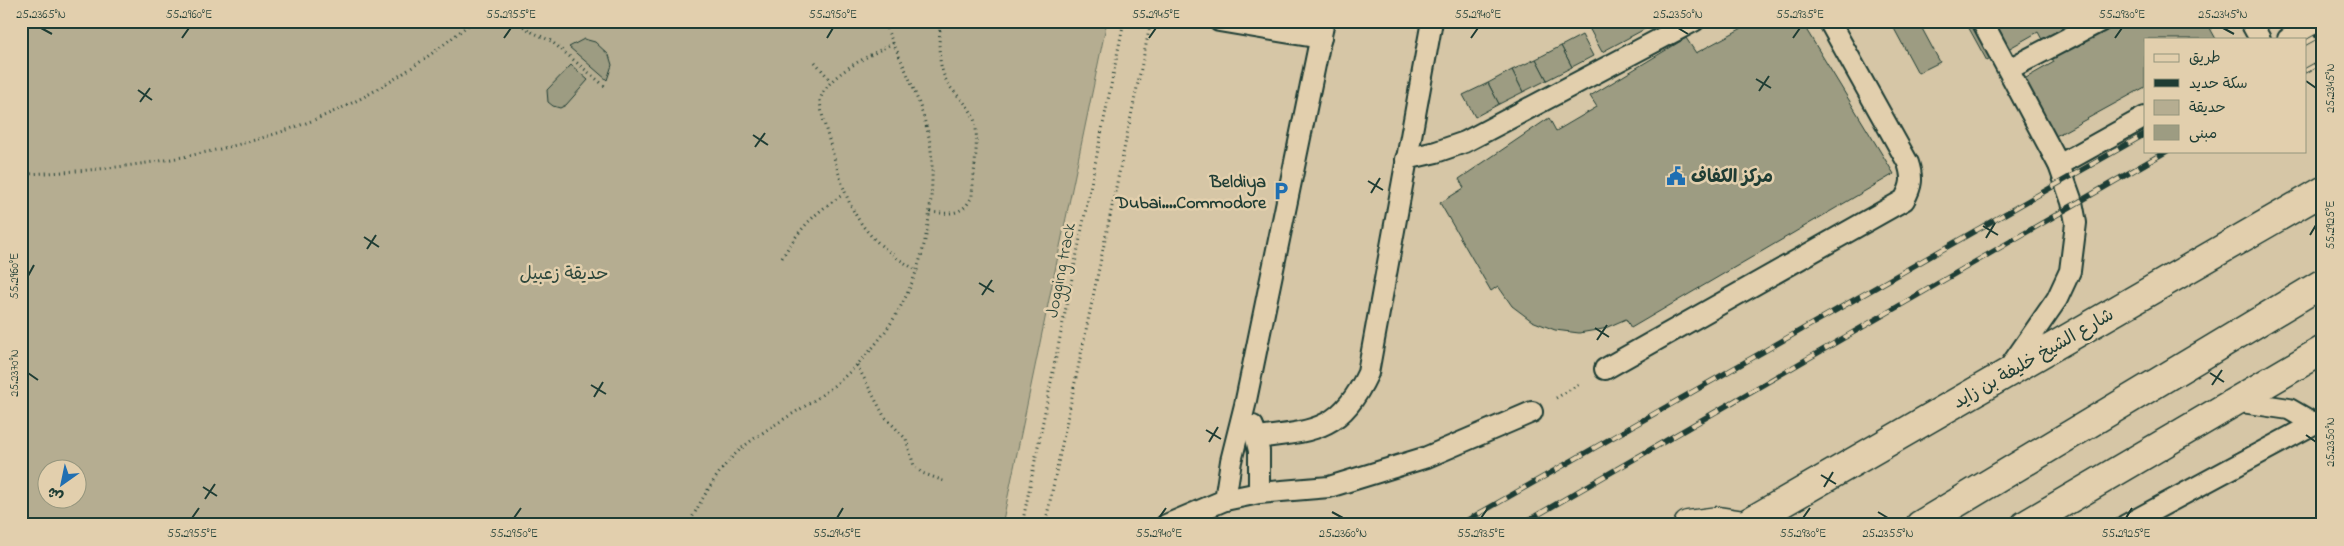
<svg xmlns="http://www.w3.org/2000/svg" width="2344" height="546" viewBox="0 0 2344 546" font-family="'Indie Flower','Playpen Sans Arabic',sans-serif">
<rect width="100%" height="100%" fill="#d6c6a6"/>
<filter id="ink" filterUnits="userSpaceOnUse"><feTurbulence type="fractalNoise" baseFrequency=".02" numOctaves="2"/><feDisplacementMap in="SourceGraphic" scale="10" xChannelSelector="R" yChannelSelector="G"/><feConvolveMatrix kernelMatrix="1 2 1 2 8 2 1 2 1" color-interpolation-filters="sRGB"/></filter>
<g filter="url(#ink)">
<!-- green -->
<path fill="#b5ad91" stroke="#6a7562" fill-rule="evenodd" d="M 21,21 L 1107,21 L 1002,525 L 21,525 ZM 48,468 L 78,468 L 78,498 L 48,498 Z"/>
<!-- building -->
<g fill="#9d9c82" stroke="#1f3d34">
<path d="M 1597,21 L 1655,21 L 1656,23 L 1602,52 L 1588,26 Z"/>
<path d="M 1755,21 L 1801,21 L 1894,174 L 1631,328 L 1626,319 L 1603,329 L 1579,333 L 1555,330 L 1532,321 L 1512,306 L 1498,286 L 1491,291 L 1440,203 L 1464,188 L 1459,179 L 1549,118 L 1556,131 L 1597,107 L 1590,96 L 1686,38 L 1696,53 Z"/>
<path d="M 1890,21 L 1918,21 L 1940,62 L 1918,73 Z"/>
<path d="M 1965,21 L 2206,21 L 2216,39 L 2145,39 L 2145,87 L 2043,143 L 2012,86 L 2054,62 L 2038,32 L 1987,61 Z"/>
<path d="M 1582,35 L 1593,56 L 1572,67 L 1561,46 Z"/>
<path d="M 584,39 L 595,42 L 609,55 L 612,65 L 607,80 L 569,47 Z"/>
<path d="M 1561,46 L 1572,67 L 1547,80 L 1536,59 Z"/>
<path d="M 1536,59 L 1547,80 L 1523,92 L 1512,70 Z"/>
<path d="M 571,65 L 588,80 L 566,105 L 560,108 L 553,106 L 548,102 L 547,90 Z"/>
<path d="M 1512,70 L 1523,92 L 1499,104 L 1488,83 Z"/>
<path d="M 1488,83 L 1499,104 L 1475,117 L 1463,95 Z"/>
</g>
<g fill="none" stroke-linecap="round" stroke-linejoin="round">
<!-- lane casing -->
<g stroke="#1f3d34" stroke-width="24">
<g id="lane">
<path d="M 1219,21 L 1321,38"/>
<path d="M 1982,21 L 2059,165 L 2072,202 L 2076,223 L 2070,271 L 2057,299 L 2007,371"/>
<path d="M 2250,21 L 2260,39"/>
<path d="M 2288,39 L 2320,21"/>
<path d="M 2009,69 L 2101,21"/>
<path d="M 1406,159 L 1436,152 L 1465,142 L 1694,21"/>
<path d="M 2059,165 L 2145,117"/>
<path d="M 1605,369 L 1904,200 C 1912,186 1913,178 1908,163 L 1829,21"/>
<path d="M 2235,401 L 2289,409 L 2315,424"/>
<path d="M 1253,426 L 1259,451 L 1259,493"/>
<path d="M 1257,438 C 1314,431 1341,431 1368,373 L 1432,21"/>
<path d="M 1225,500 L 1231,461 L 1245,405 L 1324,21"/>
<path d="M 1166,525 L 1225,500 L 1259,493 L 1329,487 L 1427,457 L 1532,412"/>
<path d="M 2126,525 L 2323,419"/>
</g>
</g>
<!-- street casing -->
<g stroke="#1f3d34" stroke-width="31">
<path id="street" d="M 2025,525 L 2323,350"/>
</g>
<!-- secondary casing -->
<g stroke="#1f3d34" stroke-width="31">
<g id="secondary">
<path d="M 1688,525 L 1718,521 L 1744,525 L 2323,191"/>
<path d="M 1920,525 L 2323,283"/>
</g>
</g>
<!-- path -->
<g stroke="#1f3d34" stroke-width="3" stroke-dasharray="1 4" stroke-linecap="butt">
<path d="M 515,21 L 532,32 L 551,41 L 607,88"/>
<path d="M 893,43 C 870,56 826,74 820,101 C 822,119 828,136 833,154 C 850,215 862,238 918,271"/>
<path d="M 815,62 L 831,81"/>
<path d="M 21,174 C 128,171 257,151 354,102 C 397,80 436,52 473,21"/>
<path d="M 930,212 C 949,214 963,216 972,196 C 973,177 980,135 974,119 C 970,106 959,98 951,88 C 937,70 938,43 941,21"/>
<path d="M 782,258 C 798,230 816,211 844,194"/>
<path d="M 857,365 L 884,416 L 906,439 L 914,466 L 922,473 L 947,482"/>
<path d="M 1556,398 L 1581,383"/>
<path d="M 688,525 C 703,498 718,468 742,448 C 771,424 807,408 836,384 C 895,335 926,273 931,197 C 933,173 933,146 925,122 C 915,87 898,54 883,21"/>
<path d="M 1022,525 L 1124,21"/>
<path d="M 1045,525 L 1151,21"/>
</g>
<!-- lane -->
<use href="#lane" stroke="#e2cfad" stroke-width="20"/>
<!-- street -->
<use href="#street" stroke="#e2cfad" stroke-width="28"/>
<!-- secondary -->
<use href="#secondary" stroke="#e2cfad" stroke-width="28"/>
<!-- rail casing -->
<g stroke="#1f3d34" stroke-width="5.5">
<g id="rail">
<path d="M 2305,43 L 2323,33"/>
<path d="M 2305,71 L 2323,61"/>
<path d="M 1459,525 L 2145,134"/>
<path d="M 1520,525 L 2167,151"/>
</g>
</g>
<!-- rail -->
<use href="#rail" stroke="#e2cfad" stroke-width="4" stroke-dasharray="11" stroke-linecap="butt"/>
</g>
</g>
<!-- ticks -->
<path fill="none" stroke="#1f3d34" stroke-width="2" d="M 41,28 L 52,34M 1678,28 L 1688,34M 2223,28 L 2234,34M 182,38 L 189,28M 504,38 L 511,28M 827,38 L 833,28M 1149,38 L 1156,28M 1471,38 L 1478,28M 1793,38 L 1800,28M 2115,38 L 2122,28M 1756,79 L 1771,88M 2306,81 L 2316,88M 138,90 L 152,100M 1759,91 L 1769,76M 140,102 L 150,88M 753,135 L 768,145M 755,147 L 765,133M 1368,181 L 1383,190M 1371,193 L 1380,178M 1983,226 L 1998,235M 2310,235 L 2316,225M 364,237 L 379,247M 1986,238 L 1995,223M 367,249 L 376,235M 28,276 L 34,265M 979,283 L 994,292M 982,295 L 992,280M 1595,328 L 1609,337M 1597,340 L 1607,325M 28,373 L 38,380M 2210,373 L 2224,382M 591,385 L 606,394M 2212,385 L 2222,370M 594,397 L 603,382M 1206,430 L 1221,439M 2306,435 L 2316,442M 1209,442 L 1218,427M 1821,475 L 1836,484M 203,487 L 217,496M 1824,487 L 1833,472M 205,499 L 215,484M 1332,512 L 1343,518M 1878,512 L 1888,518M 192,518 L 199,508M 514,518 L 521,508M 837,518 L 843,508M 1159,518 L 1166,508M 1481,518 L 1488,508M 1803,518 L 1810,508M 2126,518 L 2132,508"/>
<!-- icons -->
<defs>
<g id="civic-bare" transform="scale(1.5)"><path d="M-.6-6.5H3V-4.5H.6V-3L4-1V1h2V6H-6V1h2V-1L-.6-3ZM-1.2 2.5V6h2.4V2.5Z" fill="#1f6fb2" stroke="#e2cfad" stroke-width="2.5" paint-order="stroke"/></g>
<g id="parking-bare" transform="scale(1.5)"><path d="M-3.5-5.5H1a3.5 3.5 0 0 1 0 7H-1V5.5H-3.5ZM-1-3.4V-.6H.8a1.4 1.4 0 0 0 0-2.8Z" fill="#1f6fb2" stroke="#e2cfad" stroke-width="2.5" paint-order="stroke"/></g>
</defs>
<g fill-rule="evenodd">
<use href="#civic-bare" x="1676" y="176"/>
<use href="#parking-bare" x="1281" y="191"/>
</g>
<g text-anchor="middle" stroke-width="5" stroke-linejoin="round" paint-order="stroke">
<!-- poi labels -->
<g font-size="18" font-weight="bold" fill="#1f3d34" stroke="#e2cfad" text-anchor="start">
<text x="1691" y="182">مركز الكفاف</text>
<text x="1266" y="187" text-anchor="end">Beldiya<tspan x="1266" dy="21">Dubai....Commodore</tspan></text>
</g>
<!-- street labels -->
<g font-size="18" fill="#1f3d34" stroke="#e2cfad">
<text transform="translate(1060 270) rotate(-79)" y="6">Jogging track</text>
<text transform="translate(2033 358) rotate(-30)" y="6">شارع الشيخ خليفة بن زايد</text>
</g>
<!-- park labels -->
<g font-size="18" fill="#2e483d" stroke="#e2cfad">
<text x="564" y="279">حديقة زعبيل</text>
</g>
</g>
<!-- margin -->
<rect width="2344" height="546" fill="none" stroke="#e2cfad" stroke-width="55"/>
<!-- legend -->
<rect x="2144" y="38" width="162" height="115" fill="#e2cfad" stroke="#94957d"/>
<rect x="2154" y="54" width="25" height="8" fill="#e2cfad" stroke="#94957d"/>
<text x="2189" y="62" font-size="15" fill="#1f3d34">طريق</text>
<rect x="2154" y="79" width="25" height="8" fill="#1f3d34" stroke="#94957d"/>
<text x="2189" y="88" font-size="15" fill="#1f3d34">سكة حديد</text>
<rect x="2154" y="100" width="25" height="15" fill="#b5ad91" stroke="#94957d"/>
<text x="2189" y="112" font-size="15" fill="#1f3d34">حديقة</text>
<rect x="2154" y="125" width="25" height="15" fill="#9d9c82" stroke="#94957d"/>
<text x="2189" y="138" font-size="15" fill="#1f3d34">مبنى</text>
<!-- north arrow -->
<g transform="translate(62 484) rotate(213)"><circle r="24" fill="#e2cfad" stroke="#94957d"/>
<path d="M0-4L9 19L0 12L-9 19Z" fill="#1f6fb2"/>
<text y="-8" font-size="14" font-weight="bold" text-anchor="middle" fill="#1f3d34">ش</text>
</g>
<rect x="28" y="28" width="2288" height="490" fill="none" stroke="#1f3d34" stroke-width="2"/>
<g font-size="12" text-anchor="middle" fill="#1f3d34">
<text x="41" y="18">25.2365°N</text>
<text x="189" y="18">55.2960°E</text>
<text x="511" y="18">55.2955°E</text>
<text x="833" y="18">55.2950°E</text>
<text x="1156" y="18">55.2945°E</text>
<text x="1478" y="18">55.2940°E</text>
<text x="1678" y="18">25.2350°N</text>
<text x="1800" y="18">55.2935°E</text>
<text x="2122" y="18">55.2930°E</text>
<text x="2223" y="18">25.2345°N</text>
<text transform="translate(2330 88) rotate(-90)" y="4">25.2345°N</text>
<text transform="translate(2330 225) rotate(-90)" y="4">55.2925°E</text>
<text transform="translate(14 276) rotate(-90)" y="4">55.2960°E</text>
<text transform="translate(14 373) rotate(-90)" y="4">25.2370°N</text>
<text transform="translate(2330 442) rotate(-90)" y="4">25.2350°N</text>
<text x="192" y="537">55.2955°E</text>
<text x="514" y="537">55.2950°E</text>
<text x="837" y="537">55.2945°E</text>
<text x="1159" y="537">55.2940°E</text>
<text x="1343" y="537">25.2360°N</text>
<text x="1481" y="537">55.2935°E</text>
<text x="1803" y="537">55.2930°E</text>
<text x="1888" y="537">25.2355°N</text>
<text x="2126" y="537">55.2925°E</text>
</g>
</svg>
